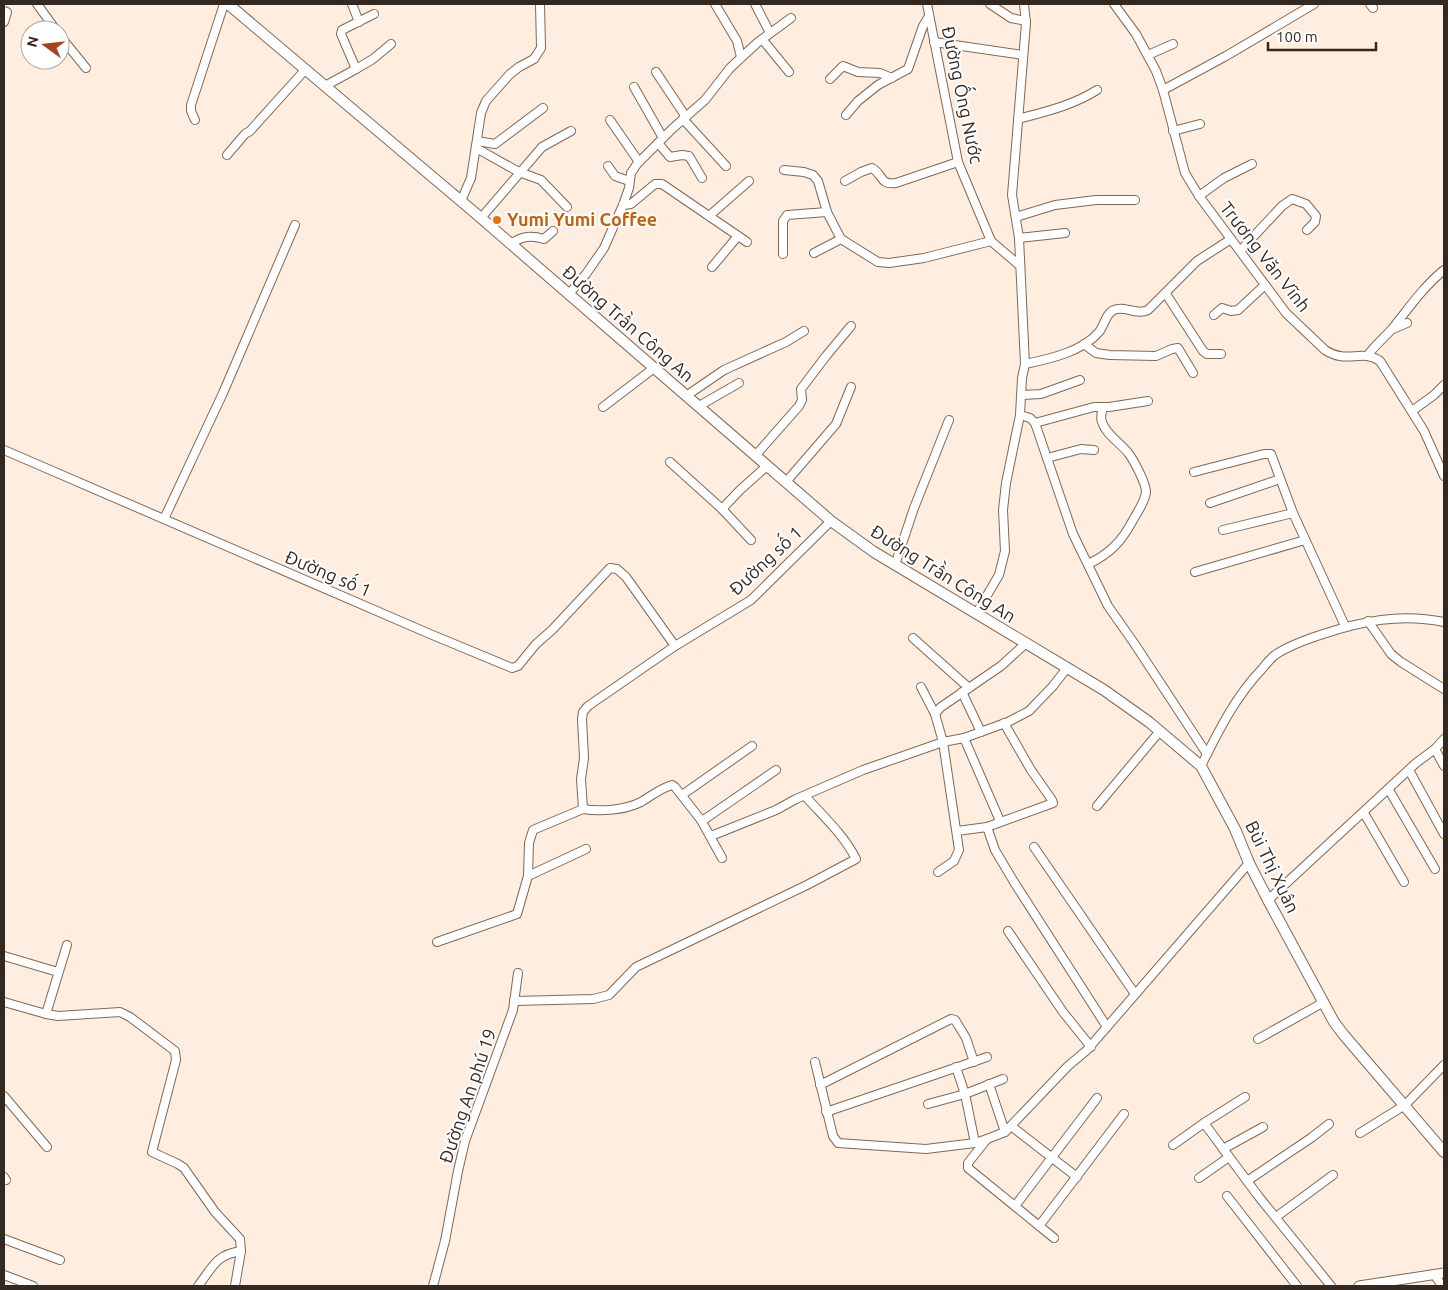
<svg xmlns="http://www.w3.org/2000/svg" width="1448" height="1290" viewBox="0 0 1448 1290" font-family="Ubuntu,sans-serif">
<rect width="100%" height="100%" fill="#ffeee0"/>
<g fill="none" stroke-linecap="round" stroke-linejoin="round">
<!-- minor casing -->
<g stroke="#806854" stroke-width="10">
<g id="minor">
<path d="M 37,4 L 56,30"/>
<path d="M 352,4 L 359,22"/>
<path d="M 715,4 L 737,41 L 741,57"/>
<path d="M 755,4 L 770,33"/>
<path d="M 927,4 L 958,162 L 991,241 L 1019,265"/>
<path d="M 990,4 L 1011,18 L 1026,21"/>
<path d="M 1114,4 L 1136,34 L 1156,71 L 1163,90 L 1185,173 L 1199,196 L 1286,313 L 1325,350 C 1348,365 1361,348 1380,361 L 1424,431 L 1444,476"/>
<path d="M 1370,4 L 1373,8"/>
<path d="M 4,11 L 7,12 L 4,22"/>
<path d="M 60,36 L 86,68"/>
<path d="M 762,39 L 789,72"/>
<path d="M 934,42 L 1023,55"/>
<path d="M 1148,55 L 1173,44"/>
<path d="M 356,69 L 373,59 L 391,44"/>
<path d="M 656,72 L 686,117"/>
<path d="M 830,79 L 843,66 L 858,72 L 880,73 L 892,78"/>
<path d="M 325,86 L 356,69 L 341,34 L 342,30 L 374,14"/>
<path d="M 634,87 L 663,138"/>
<path d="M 1163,90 L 1226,56 L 1314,4"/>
<path d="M 846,115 L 858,101 L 878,85 L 908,69 L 923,26 L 929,16"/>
<path d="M 683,119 L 726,166"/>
<path d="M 1018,119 C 1044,112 1074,105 1097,90"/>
<path d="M 195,120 L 191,111 L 191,105 L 224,4"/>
<path d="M 610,120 L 639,162"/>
<path d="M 1173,131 L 1200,124"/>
<path d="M 477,141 L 495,144 L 543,108"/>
<path d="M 658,143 L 670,157 L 682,155 L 689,156 L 702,178"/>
<path d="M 476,148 L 519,172 L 541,180 L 567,207"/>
<path d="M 227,155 L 245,134 L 250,131 L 305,70"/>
<path d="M 608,166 L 615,176 L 629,181"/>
<path d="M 784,170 L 804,172 L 813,175 L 818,181 L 827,212 L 841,239 L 878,262 L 889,263 L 924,258 L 991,241"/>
<path d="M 845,181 L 861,172 L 872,168 C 884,175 879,185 896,183 L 958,162"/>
<path d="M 1199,196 L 1224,178 L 1252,164"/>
<path d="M 461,201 L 471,178 L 481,113 L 486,101 L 510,74 L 519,67 L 534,59 L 541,48 L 540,4"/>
<path d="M 623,205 L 631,204 L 655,184 L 662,184 L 747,242"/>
<path d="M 709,216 L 749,181"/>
<path d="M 1016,217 L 1055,205 L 1096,200 L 1135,200"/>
<path d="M 481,218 L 542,147 L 571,131"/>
<path d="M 1019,238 L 1065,233"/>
<path d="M 511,244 C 522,236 531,235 544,239 L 553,231"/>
<path d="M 1240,251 L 1282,206 L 1292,199 L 1306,204 L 1316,216 L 1315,222 L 1307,230"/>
<path d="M 814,253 L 841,239"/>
<path d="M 783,254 L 783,221 L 787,215 L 827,212"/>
<path d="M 712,267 L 738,236"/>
<path d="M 569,294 L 586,274 L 604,248 L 623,205 L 629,188 L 631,173 L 637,164 L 672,129 L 705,100 L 730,68 L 757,43 L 791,18"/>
<path d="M 1166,294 L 1203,351 L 1207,354 L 1221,354"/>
<path d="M 1214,315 L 1222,308 L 1231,311 L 1238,310 L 1265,285"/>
<path d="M 1393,329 L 1407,323"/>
<path d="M 1084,344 L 1096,353 L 1110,355 L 1156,356 L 1172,349 L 1178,348 L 1193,373"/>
<path d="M 1368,355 C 1375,345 1384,338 1392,329 C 1409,308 1423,287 1444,270"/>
<path d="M 1025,364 C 1049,359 1082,352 1099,332 C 1104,326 1106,313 1114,310 C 1124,305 1137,316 1148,310 L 1197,261 L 1231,239"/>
<path d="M 1022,395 L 1041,394 L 1080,380"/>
<path d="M 686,396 L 724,370 L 786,342 L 804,331"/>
<path d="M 699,406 L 739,383"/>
<path d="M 603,407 L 654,368"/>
<path d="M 1412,411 L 1434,395 L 1444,385"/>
<path d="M 1020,415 L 1030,418 L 1035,423 L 1073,534 L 1108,606 L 1134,643 L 1207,754"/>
<path d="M 1035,423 L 1094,407 L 1109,407 L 1148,401"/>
<path d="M 4,450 L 430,634 L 512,668 L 518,666 L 536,644 L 552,630 L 610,568 L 617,569 L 626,577 L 675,646 L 751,600 L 831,521"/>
<path d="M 755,456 L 799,406 L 802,400 L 801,389 L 826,356 L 851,326"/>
<path d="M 1047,458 L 1081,449 L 1094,450"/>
<path d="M 670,462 L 722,509 L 740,490 L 767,466"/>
<path d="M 1194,472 L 1264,454 L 1271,454 L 1293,513 L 1345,626"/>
<path d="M 786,482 L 836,424 L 851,387"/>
<path d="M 1210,503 L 1280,479"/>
<path d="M 722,509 L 751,540"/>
<path d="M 164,519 L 223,393 L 295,225"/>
<path d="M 1223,530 L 1293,513"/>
<path d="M 1088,564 C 1110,554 1122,541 1133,520 C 1138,511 1145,502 1146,492 C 1146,483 1134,461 1129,454 C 1121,443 1106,435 1102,422 C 1100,417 1102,411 1103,407"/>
<path d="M 895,565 L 914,508 L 949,420"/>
<path d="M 1195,572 L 1305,540"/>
<path d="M 976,614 L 999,575 L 1005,551 L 1003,510 L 1006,483 L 1020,415 L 1022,378 L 1025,364 L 1019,238 L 1012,195 L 1026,23 L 1024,4"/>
<path d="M 1368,621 L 1391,654 L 1401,662 L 1444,689"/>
<path d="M 913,638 L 969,688"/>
<path d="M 921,687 L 935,714"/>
<path d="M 962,692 L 981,732"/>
<path d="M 964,738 L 1000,821"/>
<path d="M 1435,749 L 1444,766"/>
<path d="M 1201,766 C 1218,732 1235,697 1262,669 C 1266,664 1270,659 1275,655 C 1288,646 1305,640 1320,635 C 1362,621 1400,613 1444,622"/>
<path d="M 1409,770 L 1444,834"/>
<path d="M 1389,790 L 1435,869"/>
<path d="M 682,795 L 752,746"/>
<path d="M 1097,806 L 1160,731"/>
<path d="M 583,809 C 601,812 625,810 641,802 C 651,796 661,788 672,785 L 675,787 L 701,820 L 705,819 L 776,770"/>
<path d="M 1364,813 L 1404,882"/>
<path d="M 701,820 L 722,858"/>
<path d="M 987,827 L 995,850 L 1014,882 L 1107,1027"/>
<path d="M 957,831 L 987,827 L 1053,803 L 1052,800 L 1031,770 L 1004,723"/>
<path d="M 711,836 L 776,810 L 796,799 L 863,770 L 943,742 L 964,738 L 1008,722 L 1029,711 L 1053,686 L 1067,668"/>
<path d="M 1034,847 L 1135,994"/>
<path d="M 938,872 L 954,861 L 959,850 L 943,742 L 935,714 L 941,707 L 1001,666 L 1025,644"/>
<path d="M 528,876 L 586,849"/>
<path d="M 1268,900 L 1416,763 L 1435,749 L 1444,739"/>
<path d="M 1008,931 L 1063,1012 L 1091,1047"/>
<path d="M 437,942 L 517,914 L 528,876 L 529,843 L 533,830 L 583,809 L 581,779 L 584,758 L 582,719 L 583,712 L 588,706 L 675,646"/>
<path d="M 4,956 L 58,972"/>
<path d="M 514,1001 L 593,999 L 609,995 L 636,967 L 807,885 L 856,859 C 844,835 823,816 805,796"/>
<path d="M 4,1002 L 46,1014 L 58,1016 L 120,1012 L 130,1017 L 175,1051 L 176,1060 L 152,1152 L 178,1164 L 184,1168 L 215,1212 L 240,1239 L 241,1251 L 235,1286"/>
<path d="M 46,1014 L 67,945"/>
<path d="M 1258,1039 L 1324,1002"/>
<path d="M 815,1062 L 833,1136 L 838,1143 L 926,1149 L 975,1143 L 987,1139 L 1005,1132 L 1068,1066 L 1087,1050 L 1249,863"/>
<path d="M 989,1084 L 1005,1132"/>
<path d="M 820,1085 L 951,1019 L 955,1020 L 966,1038 L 974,1062"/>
<path d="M 4,1096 L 47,1147"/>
<path d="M 928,1104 L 965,1094 L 956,1067"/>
<path d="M 826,1112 L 987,1057"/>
<path d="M 1204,1123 L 1259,1197 L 1331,1286"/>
<path d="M 1011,1126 L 1077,1177"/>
<path d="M 1360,1133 L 1405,1105 L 1444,1065"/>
<path d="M 987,1139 L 968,1163 L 968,1168 L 1054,1238"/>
<path d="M 975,1143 L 965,1094 L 1003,1079"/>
<path d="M 1173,1145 L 1204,1123 L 1245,1097"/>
<path d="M 1223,1149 L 1263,1127"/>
<path d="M 4,1177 L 6,1180"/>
<path d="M 1199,1178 L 1229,1157"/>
<path d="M 1247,1181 L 1311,1138 L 1329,1124"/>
<path d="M 1227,1196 L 1297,1286"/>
<path d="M 1015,1206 L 1097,1098"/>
<path d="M 1276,1217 L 1333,1175"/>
<path d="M 1039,1226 L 1124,1114"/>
<path d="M 4,1239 L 60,1260"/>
<path d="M 1434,1274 L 1442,1286"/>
<path d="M 4,1275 L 33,1286"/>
<path d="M 198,1286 C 213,1267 215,1255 241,1251"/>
<path d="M 433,1286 L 445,1241 L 458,1171 L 465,1141 L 513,1010 L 518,973"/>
</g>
</g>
<!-- tertiary casing -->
<g stroke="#806854" stroke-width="11">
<path id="tertiary" d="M 1359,1286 L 1444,1273"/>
</g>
<!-- secondary casing -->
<g stroke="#806854" stroke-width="12">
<path id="secondary" d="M 228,4 L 474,212 L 831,521 L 874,552 L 1104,690 L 1149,722 L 1201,766 L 1235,829 L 1249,863 L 1268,900 L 1334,1022 L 1343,1034 L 1444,1152"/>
</g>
<!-- minor -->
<use href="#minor" stroke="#fff" stroke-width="8"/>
<!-- tertiary -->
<use href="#tertiary" stroke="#fff" stroke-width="9"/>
<!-- secondary -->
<use href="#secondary" stroke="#fff" stroke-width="10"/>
</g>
<!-- markers -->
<circle fill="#e8710a" stroke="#fff" stroke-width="2" cx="497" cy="220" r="5"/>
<g text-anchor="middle" stroke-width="4" stroke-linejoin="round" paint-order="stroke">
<!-- street labels -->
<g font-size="18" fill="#332920" stroke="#fff">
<text transform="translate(962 95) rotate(78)" y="6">Đường Ống Nước</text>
<text transform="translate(1265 257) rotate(52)" y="6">Trương Văn Vĩnh</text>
<text transform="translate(628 324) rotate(41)" y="6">Đường Trần Công An</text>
<text transform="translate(766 561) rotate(-43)" y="6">Đường số 1</text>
<text transform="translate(328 574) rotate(23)" y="6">Đường số 1</text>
<text transform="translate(943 574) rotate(32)" y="6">Đường Trần Công An</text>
<text transform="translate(1272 867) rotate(64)" y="6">Bùi Thị Xuân</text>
<text transform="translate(468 1096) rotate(-71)" y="6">Đường An phú 19</text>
</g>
<!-- food labels -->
<g font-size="18" font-weight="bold" fill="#c56008" stroke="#fff" text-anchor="start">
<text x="507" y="226">Yumi Yumi Coffee</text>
</g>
</g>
<!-- border -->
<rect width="1448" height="1290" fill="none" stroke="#332920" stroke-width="10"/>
<!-- north arrow -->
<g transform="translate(45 45) rotate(285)"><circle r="24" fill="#ffffff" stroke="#ada9a6"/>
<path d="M0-4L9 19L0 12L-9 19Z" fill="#a8411e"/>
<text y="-8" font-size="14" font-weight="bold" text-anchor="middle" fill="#332920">N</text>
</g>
<!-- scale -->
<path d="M1268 42v8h108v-8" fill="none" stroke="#332920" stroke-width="2.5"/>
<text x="1276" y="42" font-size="15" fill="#332920" stroke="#ffffff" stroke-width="4" paint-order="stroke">100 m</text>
</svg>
